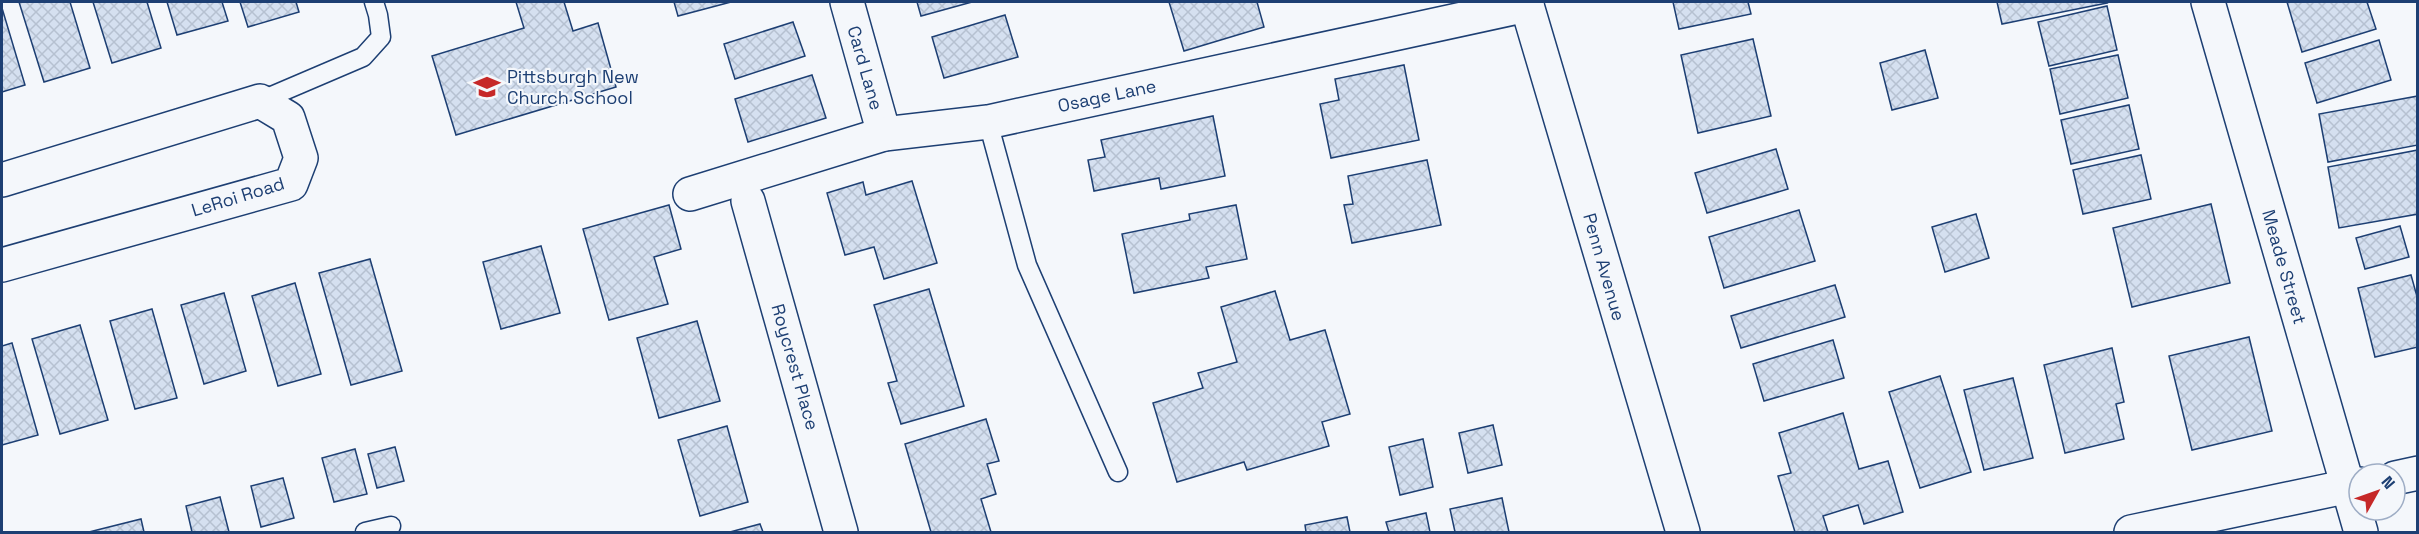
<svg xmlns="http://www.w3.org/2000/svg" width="2419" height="534" viewBox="0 0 2419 534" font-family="'Space Grotesk',sans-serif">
<defs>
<pattern id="building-cross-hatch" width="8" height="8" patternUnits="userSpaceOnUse" patternTransform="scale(1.5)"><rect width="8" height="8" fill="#d5e0f0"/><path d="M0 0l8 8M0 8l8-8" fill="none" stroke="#b6c1d1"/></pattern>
</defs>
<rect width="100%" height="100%" fill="#f4f7fb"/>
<!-- building -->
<g fill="url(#building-cross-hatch)" stroke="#1d3f73" stroke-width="1.5">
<path d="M 19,2 L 70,2 L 90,68 L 44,82 Z"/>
<path d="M 93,2 L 147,2 L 161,48 L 112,63 Z"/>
<path d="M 167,2 L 222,2 L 228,21 L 177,35 Z"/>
<path d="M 240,2 L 296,2 L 299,12 L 248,27 Z"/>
<path d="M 516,2 L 564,2 L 573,31 L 598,23 L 616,87 L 456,135 L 432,56 L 524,28 Z"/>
<path d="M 674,2 L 731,2 L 678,16 Z"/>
<path d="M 917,2 L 972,2 L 921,16 Z"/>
<path d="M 1169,2 L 1257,2 L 1264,27 L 1184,51 Z"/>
<path d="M 1673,2 L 1748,2 L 1751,14 L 1679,29 Z"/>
<path d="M 1997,2 L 2106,2 L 2107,3 L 2002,24 Z"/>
<path d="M 2287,2 L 2367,2 L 2376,29 L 2302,52 Z"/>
<path d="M 2107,6 L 2117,50 L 2049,66 L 2038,22 Z"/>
<path d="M 2,8 L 25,85 L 2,92 Z"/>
<path d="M 1005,15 L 1018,57 L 944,78 L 932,37 Z"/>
<path d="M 793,22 L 805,56 L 735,79 L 724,44 Z"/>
<path d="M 1753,39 L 1771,116 L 1698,133 L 1681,55 Z"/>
<path d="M 2379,40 L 2391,80 L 2317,103 L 2305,63 Z"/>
<path d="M 1925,50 L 1938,98 L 1892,110 L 1880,63 Z"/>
<path d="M 2118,55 L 2128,98 L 2060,114 L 2050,69 Z"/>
<path d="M 1404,65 L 1419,140 L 1331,158 L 1320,104 L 1339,100 L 1335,79 Z"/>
<path d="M 812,75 L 826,118 L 748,142 L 735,99 Z"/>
<path d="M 2418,96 L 2418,145 L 2328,162 L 2319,114 Z"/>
<path d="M 2129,105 L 2139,149 L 2071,164 L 2061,120 Z"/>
<path d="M 1213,116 L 1225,176 L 1161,189 L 1159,178 L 1094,191 L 1088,160 L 1105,157 L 1101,140 Z"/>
<path d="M 1776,149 L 1788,189 L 1707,213 L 1695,173 Z"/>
<path d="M 2418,150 L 2418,214 L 2339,228 L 2328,167 Z"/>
<path d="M 2141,155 L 2151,199 L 2083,214 L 2073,170 Z"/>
<path d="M 1427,160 L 1441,225 L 1352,243 L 1344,205 L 1353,204 L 1348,176 Z"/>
<path d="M 912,181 L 937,263 L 884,279 L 874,247 L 845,255 L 827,193 L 863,182 L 866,195 Z"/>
<path d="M 2211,204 L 2230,283 L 2132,307 L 2113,228 Z"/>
<path d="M 669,205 L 681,249 L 654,257 L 668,304 L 609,320 L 583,229 Z"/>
<path d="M 1236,205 L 1247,259 L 1206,267 L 1209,278 L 1134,293 L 1122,234 L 1190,220 L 1189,214 Z"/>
<path d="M 1799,210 L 1815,261 L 1724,288 L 1709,237 Z"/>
<path d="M 1976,214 L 1989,258 L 1945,272 L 1932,227 Z"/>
<path d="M 2400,226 L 2409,257 L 2365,269 L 2356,238 Z"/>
<path d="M 541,246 L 560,313 L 501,329 L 483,262 Z"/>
<path d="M 370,259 L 402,371 L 351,385 L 319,273 Z"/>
<path d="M 2411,275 L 2418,300 L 2418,347 L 2375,357 L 2358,288 Z"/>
<path d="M 295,283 L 321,374 L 278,386 L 252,296 Z"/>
<path d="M 1835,285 L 1845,317 L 1741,348 L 1731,316 Z"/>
<path d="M 929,289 L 964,406 L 901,424 L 888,383 L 897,381 L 874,305 Z"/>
<path d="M 1275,291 L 1290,340 L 1325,330 L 1350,414 L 1322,422 L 1329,446 L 1247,470 L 1244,462 L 1177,482 L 1153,403 L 1203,388 L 1198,373 L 1237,362 L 1221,307 Z"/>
<path d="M 224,293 L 246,371 L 204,384 L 181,305 Z"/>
<path d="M 152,309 L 177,398 L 135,409 L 110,321 Z"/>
<path d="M 697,321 L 720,401 L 659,418 L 637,338 Z"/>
<path d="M 80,325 L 108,420 L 60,434 L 32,339 Z"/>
<path d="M 2249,337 L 2272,431 L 2192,450 L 2169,356 Z"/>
<path d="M 1833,340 L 1844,378 L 1764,401 L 1753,364 Z"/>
<path d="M 12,343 L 38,435 L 2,445 L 2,346 Z"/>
<path d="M 2112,348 L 2124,402 L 2116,404 L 2124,439 L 2065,453 L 2044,365 Z"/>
<path d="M 1940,376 L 1971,472 L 1920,488 L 1889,392 Z"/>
<path d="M 2013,378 L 2033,458 L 1984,470 L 1964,390 Z"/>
<path d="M 1843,413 L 1859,469 L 1888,461 L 1903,512 L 1864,524 L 1858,505 L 1823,516 L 1828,532 L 1795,532 L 1778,476 L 1791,473 L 1779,433 Z"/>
<path d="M 986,419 L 999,461 L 987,464 L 996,494 L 981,499 L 991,532 L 931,532 L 905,444 Z"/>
<path d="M 1493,425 L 1502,465 L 1468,473 L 1459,433 Z"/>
<path d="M 727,426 L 748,502 L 700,516 L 678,440 Z"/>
<path d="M 1423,439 L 1433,487 L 1400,495 L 1389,447 Z"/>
<path d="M 395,447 L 404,481 L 377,488 L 368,454 Z"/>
<path d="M 355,449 L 367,494 L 334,502 L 322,458 Z"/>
<path d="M 283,478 L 294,518 L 261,527 L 251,486 Z"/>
<path d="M 220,497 L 229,532 L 192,532 L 186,506 Z"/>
<path d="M 1502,498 L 1509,532 L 1455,532 L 1450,509 Z"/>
<path d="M 1426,513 L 1430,532 L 1389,532 L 1386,522 Z"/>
<path d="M 1347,517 L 1350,532 L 1306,532 L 1305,525 Z"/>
<path d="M 141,519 L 144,532 L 89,532 Z"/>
<path d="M 760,524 L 763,532 L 730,532 Z"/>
</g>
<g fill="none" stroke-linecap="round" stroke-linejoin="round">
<!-- service casing -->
<g stroke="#1d3f73" stroke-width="21">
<g id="service">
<path d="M 260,101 L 363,57 L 381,37 L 378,15 L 374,2"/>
<path d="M 988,122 L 1027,265 L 1118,472"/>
<path d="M 365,532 L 391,526"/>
</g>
</g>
<!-- minor casing -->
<g stroke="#1d3f73" stroke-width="36">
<g id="minor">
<path d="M 847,2 L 884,134"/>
<path d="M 2208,2 L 2361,532"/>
<path d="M 2,180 L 260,101 L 288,118 L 301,158 L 291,184 L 2,265"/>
<path d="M 690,194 L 884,134 L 988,122 L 1527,5"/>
<path d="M 748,201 L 841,532"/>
<path d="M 2395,478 L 2418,473"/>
<path d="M 2131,532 L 2359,484"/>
</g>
</g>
<!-- trunk casing -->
<g stroke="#1d3f73" stroke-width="36">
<path id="trunk" d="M 1526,2 L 1683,532"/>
</g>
<!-- service -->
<use href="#service" stroke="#f4f7fb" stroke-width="18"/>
<!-- minor -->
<use href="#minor" stroke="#f4f7fb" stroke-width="33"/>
<!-- trunk -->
<use href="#trunk" stroke="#f4f7fb" stroke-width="33"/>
</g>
<!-- icons -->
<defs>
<g id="school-bare" transform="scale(2.07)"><path d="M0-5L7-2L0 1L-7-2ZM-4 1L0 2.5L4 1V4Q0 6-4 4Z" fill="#c62828" stroke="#f4f7fb" stroke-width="2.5" paint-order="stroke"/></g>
</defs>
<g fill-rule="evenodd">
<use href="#school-bare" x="487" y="87"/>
</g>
<g text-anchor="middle" stroke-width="4.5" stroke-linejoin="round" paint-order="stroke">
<!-- street labels -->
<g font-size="18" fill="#1d3f73" stroke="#f4f7fb">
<text transform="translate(865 68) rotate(74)" y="6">Card Lane</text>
<text transform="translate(1107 96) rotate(-12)" y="6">Osage Lane</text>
<text transform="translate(238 197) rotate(-17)" y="6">LeRoi Road</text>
<text transform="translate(1604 267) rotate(74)" y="6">Penn Avenue</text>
<text transform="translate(2284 267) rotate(74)" y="6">Meade Street</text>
<text transform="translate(795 367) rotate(74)" y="6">Roycrest Place</text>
</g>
<!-- poi labels -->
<g font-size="18" fill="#1d3f73" stroke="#f4f7fb" text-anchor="start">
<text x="507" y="83">Pittsburgh New<tspan x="507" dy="21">Church School</tspan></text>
</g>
</g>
<!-- border -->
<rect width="2419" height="534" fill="none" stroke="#1d3f73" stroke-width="6"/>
<!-- north arrow -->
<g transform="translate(2377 492) rotate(50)"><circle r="28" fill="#f4f7fb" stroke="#9eadc5" stroke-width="1.5"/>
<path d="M0-4.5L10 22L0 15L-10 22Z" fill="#c62828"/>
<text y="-9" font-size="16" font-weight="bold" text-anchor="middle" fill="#1d3f73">N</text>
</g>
</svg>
